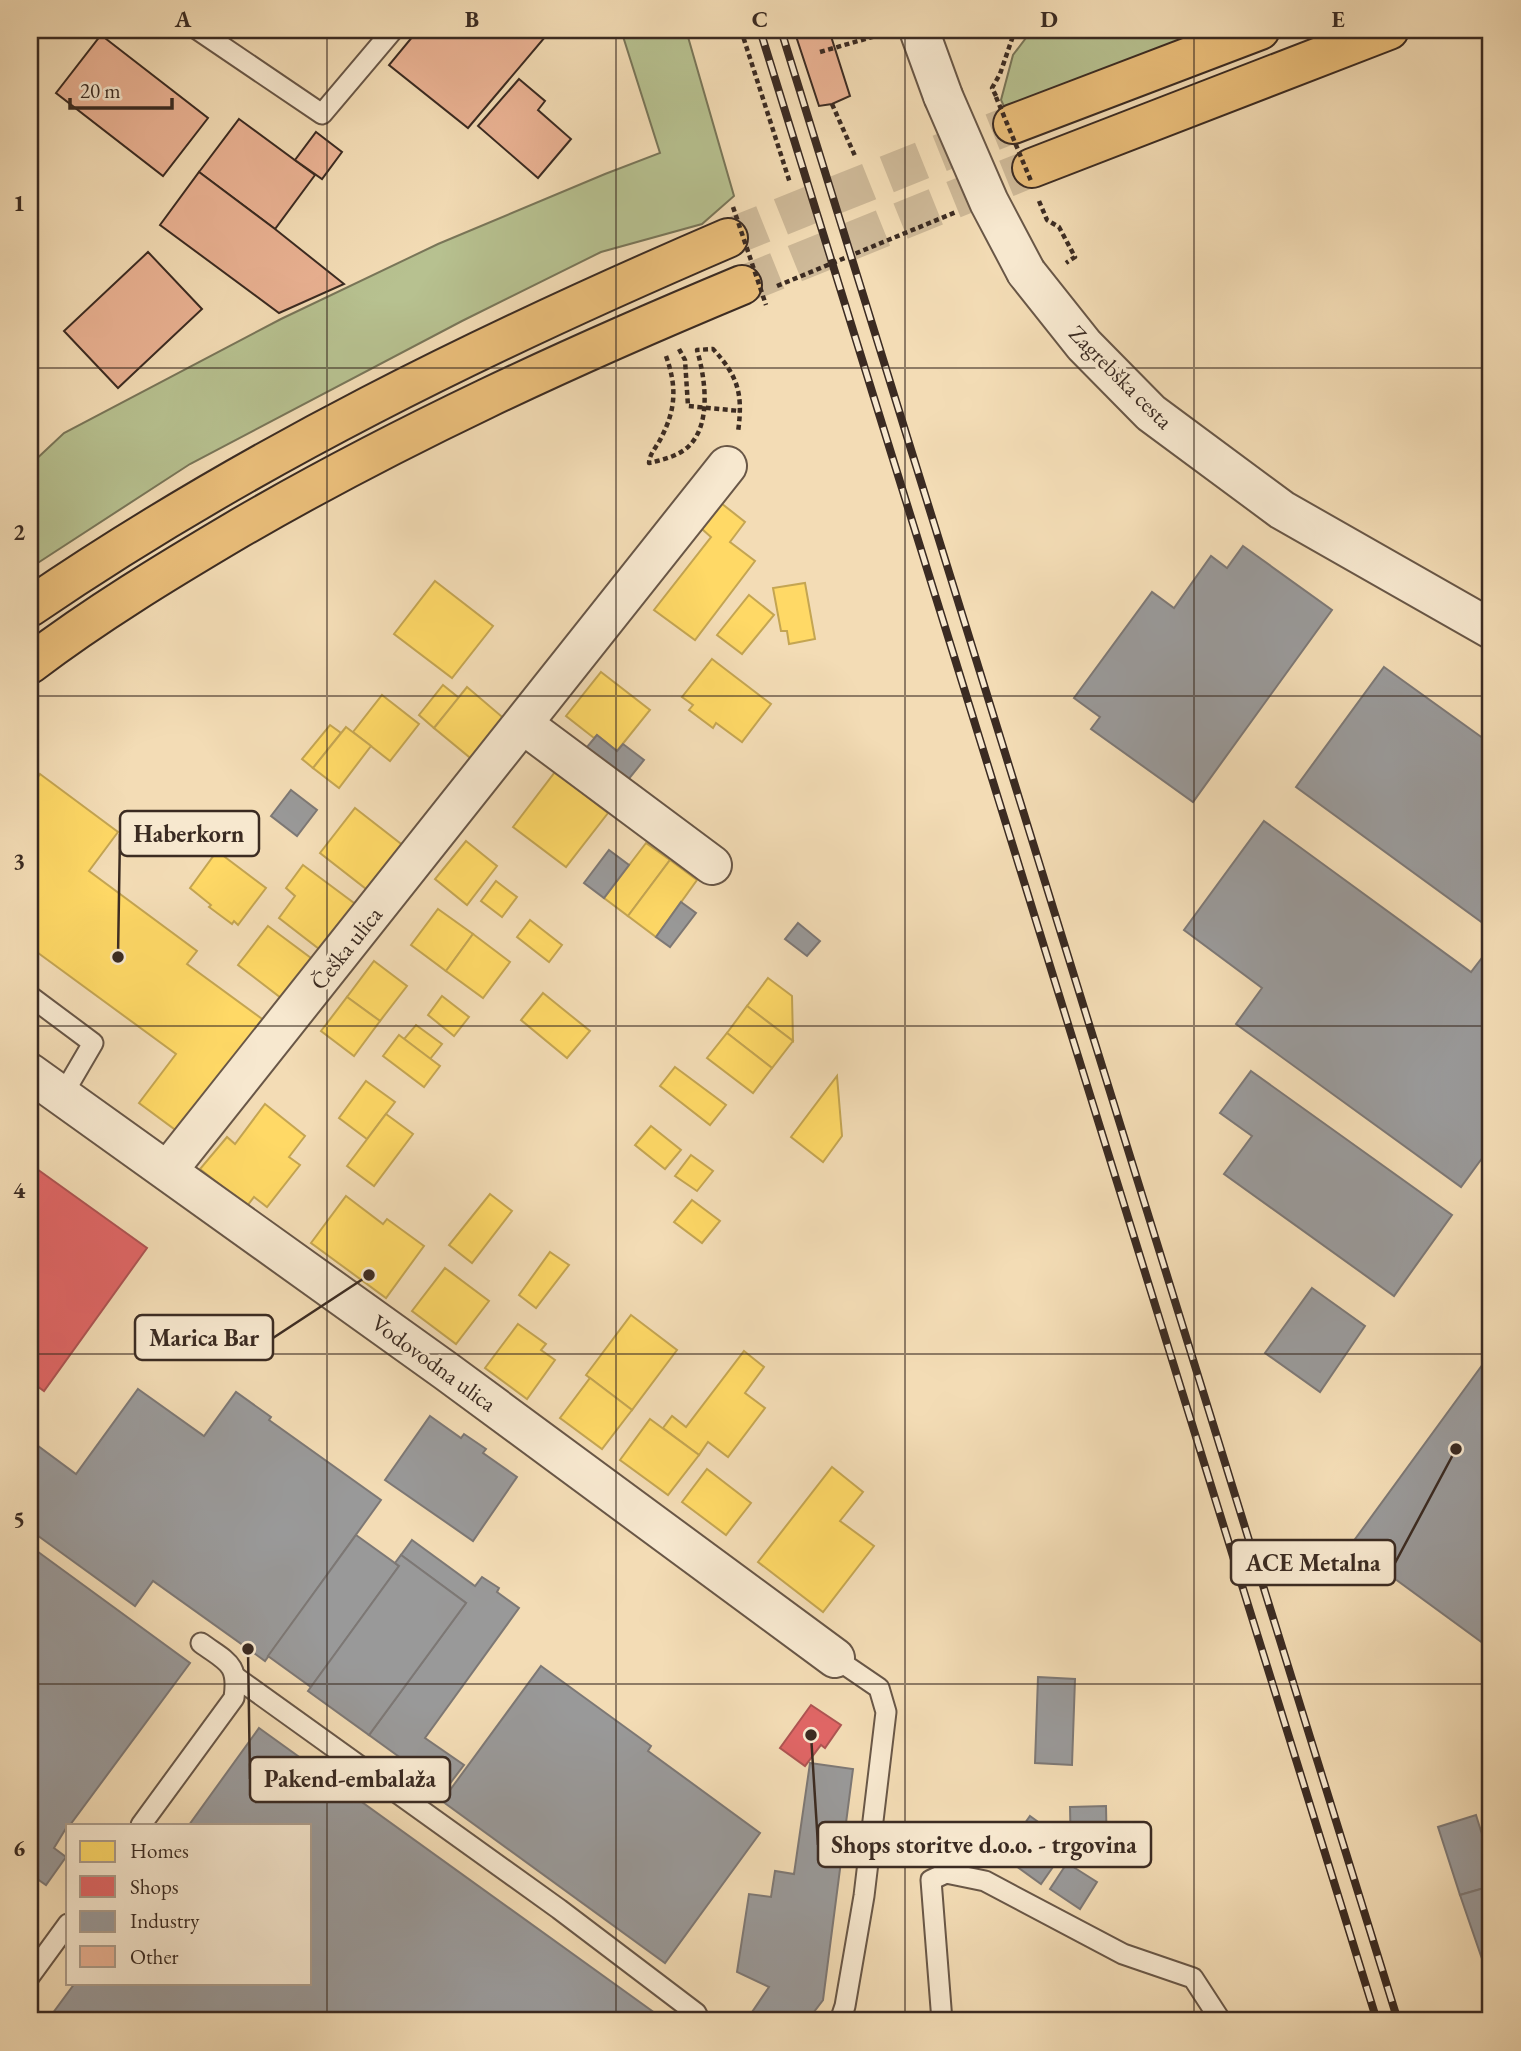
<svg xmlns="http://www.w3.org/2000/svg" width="1521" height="2051" viewBox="0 0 1521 2051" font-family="'EB Garamond',serif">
<rect width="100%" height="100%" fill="#f3dcb5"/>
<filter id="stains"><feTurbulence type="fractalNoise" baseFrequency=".00286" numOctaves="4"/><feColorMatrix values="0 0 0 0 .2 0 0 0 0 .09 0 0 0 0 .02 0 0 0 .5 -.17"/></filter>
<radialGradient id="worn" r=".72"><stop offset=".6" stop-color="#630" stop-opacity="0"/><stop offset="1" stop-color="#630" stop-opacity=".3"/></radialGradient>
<!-- green -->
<g fill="#b7c190" stroke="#797659" stroke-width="2">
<path d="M 621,30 L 686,30 L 734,196 L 702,224 L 601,252 L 462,321 L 190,464 L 30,568 L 30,465 L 64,433 L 281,319 L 438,244 L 605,174 L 660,153 Z"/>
<path d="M 1032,30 L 1223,30 L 1008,115 L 1001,100 L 1013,55 Z"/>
</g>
<!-- homes -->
<g fill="#ffd966" stroke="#c4a552" stroke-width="2">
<path d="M 721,503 L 745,522 L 730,542 L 755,561 L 695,640 L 654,610 L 711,537 L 702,529 Z"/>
<path d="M 435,581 L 493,626 L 452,678 L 394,634 Z"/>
<path d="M 805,583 L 815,639 L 789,644 L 787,631 L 781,631 L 773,588 Z"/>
<path d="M 749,595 L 774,615 L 742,654 L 717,635 Z"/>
<path d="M 712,659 L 771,704 L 742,742 L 716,723 L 713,728 L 689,710 L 693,705 L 682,697 Z"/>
<path d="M 601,672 L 650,710 L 617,751 L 597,735 L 594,738 L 566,716 Z"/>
<path d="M 443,685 L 459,698 L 434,728 L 419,715 Z"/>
<path d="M 467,687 L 507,721 L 474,761 L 434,728 Z"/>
<path d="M 382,695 L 419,724 L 390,761 L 353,732 Z"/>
<path d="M 330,725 L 341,733 L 313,768 L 302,759 Z"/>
<path d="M 346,727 L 371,746 L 339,788 L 313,768 Z"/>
<path d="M 555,772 L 608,813 L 566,867 L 513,827 Z"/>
<path d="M 40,774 L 118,832 L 89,871 L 197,951 L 187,964 L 269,1024 L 185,1137 L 139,1103 L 176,1054 L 30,947 L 30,789 Z"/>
<path d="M 355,808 L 405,847 L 370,892 L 320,853 Z"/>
<path d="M 466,841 L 497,866 L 467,905 L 435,879 Z"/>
<path d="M 646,843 L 670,860 L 628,916 L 604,898 Z"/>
<path d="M 217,851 L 266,888 L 238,925 L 234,921 L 232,924 L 209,907 L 211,905 L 190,888 Z"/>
<path d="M 670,860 L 697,880 L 656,937 L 628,916 Z"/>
<path d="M 303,865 L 358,906 L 323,952 L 279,918 L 295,896 L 286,888 Z"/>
<path d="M 496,881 L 517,897 L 502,917 L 481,901 Z"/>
<path d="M 438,909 L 473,934 L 446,971 L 411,945 Z"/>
<path d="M 530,920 L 562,945 L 549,962 L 517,937 Z"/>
<path d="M 268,926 L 315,961 L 285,1001 L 238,965 Z"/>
<path d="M 473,934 L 510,962 L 483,998 L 446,971 Z"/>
<path d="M 374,961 L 407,986 L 380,1021 L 347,997 Z"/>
<path d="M 768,978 L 792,996 L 793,1041 L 747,1006 Z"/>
<path d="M 543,993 L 590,1031 L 567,1058 L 521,1020 Z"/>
<path d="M 442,996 L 469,1017 L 454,1036 L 428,1015 Z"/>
<path d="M 347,997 L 380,1021 L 354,1056 L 321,1031 Z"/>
<path d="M 747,1006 L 793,1041 L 772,1068 L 727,1033 Z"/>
<path d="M 416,1025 L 442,1044 L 430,1059 L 404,1039 Z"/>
<path d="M 727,1033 L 772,1068 L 753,1093 L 707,1058 Z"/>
<path d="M 399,1035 L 440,1066 L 424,1087 L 383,1056 Z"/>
<path d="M 675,1067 L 726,1105 L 710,1125 L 660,1086 Z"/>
<path d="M 837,1076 L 842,1136 L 823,1162 L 791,1137 Z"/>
<path d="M 366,1081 L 395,1102 L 367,1139 L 339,1118 Z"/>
<path d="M 265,1104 L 305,1136 L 289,1157 L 300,1165 L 267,1207 L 254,1197 L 247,1206 L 200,1169 L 227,1137 L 235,1144 Z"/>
<path d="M 386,1114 L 413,1134 L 374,1186 L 347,1166 Z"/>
<path d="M 651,1126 L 681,1150 L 665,1169 L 635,1145 Z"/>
<path d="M 691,1155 L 713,1171 L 697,1191 L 675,1176 Z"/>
<path d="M 490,1194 L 512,1211 L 472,1263 L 449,1245 Z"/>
<path d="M 346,1196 L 383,1224 L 387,1219 L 424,1246 L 386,1298 L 311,1243 Z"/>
<path d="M 692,1200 L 720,1221 L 702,1243 L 674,1222 Z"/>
<path d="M 550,1252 L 569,1265 L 536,1308 L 519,1295 Z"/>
<path d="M 445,1268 L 489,1301 L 456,1344 L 412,1311 Z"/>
<path d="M 631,1315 L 677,1350 L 632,1410 L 586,1375 Z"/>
<path d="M 518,1324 L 546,1344 L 541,1350 L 555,1360 L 527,1399 L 485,1368 Z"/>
<path d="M 744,1351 L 764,1367 L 745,1393 L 765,1408 L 728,1457 L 708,1442 L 699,1455 L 663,1428 L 672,1416 L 686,1427 Z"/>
<path d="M 590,1378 L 632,1410 L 602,1449 L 560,1418 Z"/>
<path d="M 650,1419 L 699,1455 L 668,1495 L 620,1460 Z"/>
<path d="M 832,1467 L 863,1492 L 840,1521 L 874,1546 L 823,1612 L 758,1562 Z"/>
<path d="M 707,1469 L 751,1503 L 726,1535 L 682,1502 Z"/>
</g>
<!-- shops -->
<g fill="#e06666" stroke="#ae5452" stroke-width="2">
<path d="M 30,1164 L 147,1248 L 44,1391 L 30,1381 Z"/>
<path d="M 811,1705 L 841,1725 L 825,1748 L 821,1745 L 805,1766 L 780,1748 Z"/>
</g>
<!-- industry -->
<g fill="#999" stroke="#7d7875" stroke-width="2">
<path d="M 1243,546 L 1332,610 L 1193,802 L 1091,729 L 1100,717 L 1074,698 L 1152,592 L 1174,608 L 1211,556 L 1227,568 Z"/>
<path d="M 1384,667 L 1491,744 L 1491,929 L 1296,787 Z"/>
<path d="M 597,735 L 617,751 L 623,744 L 644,760 L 623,786 L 582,753 Z"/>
<path d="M 291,790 L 317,810 L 297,836 L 271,816 Z"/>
<path d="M 1264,821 L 1471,972 L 1488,950 L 1491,953 L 1491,1146 L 1461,1187 L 1236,1024 L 1262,988 L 1184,930 Z"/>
<path d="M 609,850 L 629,865 L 604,898 L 584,883 Z"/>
<path d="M 681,902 L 696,913 L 670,947 L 656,937 Z"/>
<path d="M 798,923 L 820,941 L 807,956 L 785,939 Z"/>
<path d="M 1251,1071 L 1452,1215 L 1394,1296 L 1224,1174 L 1252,1136 L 1220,1113 Z"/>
<path d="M 1312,1288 L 1365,1326 L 1320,1392 L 1265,1353 Z"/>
<path d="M 1491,1353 L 1491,1649 L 1350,1546 Z"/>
<path d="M 138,1389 L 204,1436 L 236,1392 L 271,1417 L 269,1420 L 381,1500 L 265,1661 L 153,1581 L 135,1606 L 30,1530 L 30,1440 L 76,1474 Z"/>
<path d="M 430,1416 L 461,1438 L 464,1434 L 486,1449 L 483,1453 L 517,1477 L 473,1541 L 385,1480 Z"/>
<path d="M 356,1535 L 399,1566 L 311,1687 L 268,1656 Z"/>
<path d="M 412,1540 L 475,1586 L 482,1577 L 499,1588 L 497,1592 L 519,1608 L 425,1738 L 464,1765 L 445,1790 L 369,1735 L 466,1603 L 401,1555 Z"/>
<path d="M 30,1546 L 190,1663 L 70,1825 L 68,1825 L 54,1848 L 66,1857 L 46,1885 L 33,1876 L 30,1881 Z"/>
<path d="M 401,1555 L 466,1603 L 369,1735 L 308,1691 L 399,1566 L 395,1563 Z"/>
<path d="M 541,1666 L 651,1746 L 648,1751 L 760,1833 L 665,1963 L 442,1801 Z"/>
<path d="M 1038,1677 L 1075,1679 L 1072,1765 L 1035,1763 Z"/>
<path d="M 259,1728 L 666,2021 L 47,2021 L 75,1983 L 310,1983 L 310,1825 L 189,1825 Z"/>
<path d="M 810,1763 L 853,1769 L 823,2000 L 807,2021 L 746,2021 L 769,1987 L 737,1972 L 749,1894 L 771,1897 L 775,1871 L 794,1874 Z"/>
<path d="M 1106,1806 L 1107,1855 L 1071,1856 L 1070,1807 Z"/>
<path d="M 1476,1815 L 1491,1863 L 1491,1886 L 1460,1895 L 1438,1827 Z"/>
<path d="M 1030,1816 L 1069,1844 L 1041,1884 L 1002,1856 Z"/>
<path d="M 1067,1863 L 1097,1882 L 1080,1909 L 1050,1889 Z"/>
<path d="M 1491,1886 L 1491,1985 L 1460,1895 Z"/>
</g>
<!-- building -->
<g fill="#eab293" stroke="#3b2b22" stroke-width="2">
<path d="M 418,30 L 551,30 L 468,128 L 389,65 Z"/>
<path d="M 794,30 L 829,30 L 850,96 L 832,104 L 819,106 Z"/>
<path d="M 101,35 L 208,118 L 163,176 L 56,93 Z"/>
<path d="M 519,79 L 545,101 L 538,110 L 571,139 L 538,178 L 478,126 Z"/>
<path d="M 239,119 L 315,175 L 275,229 L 199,172 Z"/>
<path d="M 316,132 L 342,152 L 322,179 L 295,160 Z"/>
<path d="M 199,172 L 275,229 L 344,284 L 279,313 L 160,225 Z"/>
<path d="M 148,252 L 202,309 L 118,388 L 64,331 Z"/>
</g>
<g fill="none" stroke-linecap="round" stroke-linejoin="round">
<!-- trunk-tunnel -->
<g stroke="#ceb998" stroke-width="38" stroke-dasharray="38 19" stroke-linecap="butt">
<path d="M 728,238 L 1013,124"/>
<path d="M 742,285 L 1032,168"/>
</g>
<!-- service casing -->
<g stroke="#695747" stroke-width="23">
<g id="service">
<path d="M 198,30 L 322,114 L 393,30"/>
<path d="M 30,996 L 93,1043 L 62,1096"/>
<path d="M 835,1658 L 879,1688 L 886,1712 L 864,1896 L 845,2006 L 840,2021"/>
<path d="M 237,1678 L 559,1909 L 696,2013 L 700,2021"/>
<path d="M 141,1825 L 234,1698 C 239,1663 227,1662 201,1643"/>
<path d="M 30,1976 L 68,1924"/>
<path d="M 942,2021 L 931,1880 L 946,1873 L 985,1881 L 1123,1954 L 1193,1978 L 1221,2021"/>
</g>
</g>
<!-- minor casing -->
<g stroke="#695747" stroke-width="42">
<g id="minor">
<path d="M 524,725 L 712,865"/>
<path d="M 30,1073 L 446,1371 L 835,1658"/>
<path d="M 168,1170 L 727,466"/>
</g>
</g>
<!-- tertiary casing -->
<g stroke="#695747" stroke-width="42">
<g id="tertiary">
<path d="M 919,30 L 943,96"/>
<path d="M 1026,272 L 1084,345 L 1151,413 L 1282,510 L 1491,629"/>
</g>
</g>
<!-- trunk casing -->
<g stroke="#3b2b22" stroke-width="42">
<g id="trunk">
<path d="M 1013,124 L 1260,30"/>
<path d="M 1032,168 L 1389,30"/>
<path d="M 30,607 C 248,458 486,342 728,238"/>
<path d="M 30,664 C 96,614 167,571 238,529 C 400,435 569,357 742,285"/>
</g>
</g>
<!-- path -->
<g stroke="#3b2b22" stroke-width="4.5" stroke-dasharray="5 3.5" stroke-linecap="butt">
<path d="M 741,30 L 790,183"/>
<path d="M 820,52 L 886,33"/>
<path d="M 996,96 L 992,88 L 1000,74 L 1015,30"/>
<path d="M 832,104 L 855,156"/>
<path d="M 1039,201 L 1047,220 L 1059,227 L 1075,257 L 1066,263"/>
<path d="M 777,286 L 956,212"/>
<path d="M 679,349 L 685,360 L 688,406 L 740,411"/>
<path d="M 666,356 C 677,387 676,409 661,438 C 657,447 650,452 649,463 C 662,460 679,456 689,446 C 712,423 705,377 697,350 L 713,349 C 739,377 743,395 738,432"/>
</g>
<!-- service -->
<use href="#service" stroke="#f7e8cf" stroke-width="19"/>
<!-- minor -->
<use href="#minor" stroke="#f7e8cf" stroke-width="38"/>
<!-- tertiary -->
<use href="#tertiary" stroke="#f7e8cf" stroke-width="38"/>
<!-- trunk -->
<use href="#trunk" stroke="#eabe7a" stroke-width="38"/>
<!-- rail casing -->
<g stroke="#3b2b22" stroke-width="8">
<g id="rail">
<path d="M 760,30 L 1377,2021"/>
<path d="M 781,30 L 1398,2021"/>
</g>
</g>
<!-- rail -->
<use href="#rail" stroke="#f7e8cf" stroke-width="5" stroke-dasharray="16" stroke-linecap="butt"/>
<!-- tertiary-bridge casing -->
<g stroke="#695747" stroke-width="42" stroke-linecap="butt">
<path id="tertiary-bridge" d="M 943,96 L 989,202 L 1026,272"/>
</g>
<!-- path-bridge -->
<g stroke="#3b2b22" stroke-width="4.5" stroke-dasharray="5 3.5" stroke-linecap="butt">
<path d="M 996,97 L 1031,181"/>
<path d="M 733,207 L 766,305"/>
</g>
<!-- tertiary-bridge -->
<use href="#tertiary-bridge" stroke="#f7e8cf" stroke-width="38"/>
</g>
<!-- grid -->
<path fill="none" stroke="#3b2b22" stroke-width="2" stroke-opacity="0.55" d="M 327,30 L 327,2021M 616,30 L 616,2021M 905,30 L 905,2021M 1194,30 L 1194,2021M 30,368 L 1491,368M 30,696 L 1491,696M 30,1026 L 1491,1026M 30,1354 L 1491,1354M 30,1684 L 1491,1684"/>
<g text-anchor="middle" stroke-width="7" stroke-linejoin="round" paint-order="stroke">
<!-- street labels -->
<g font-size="23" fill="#3b2b22" stroke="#f7e8cf">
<text transform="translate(1121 377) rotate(45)" y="8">Zagrebška cesta</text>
<text transform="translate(346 948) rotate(-51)" y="8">Češka ulica</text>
<text transform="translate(434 1363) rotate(36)" y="8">Vodovodna ulica</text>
</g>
</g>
<!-- callouts -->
<path fill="none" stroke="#3b2b22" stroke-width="2.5" d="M118 957L120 834M369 1275L273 1338M1456 1449L1395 1563M248 1649L250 1779M811 1735L818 1845"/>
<g fill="#3b2b22" stroke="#f7e8cf" stroke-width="2.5">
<circle cx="118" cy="957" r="7"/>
<circle cx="369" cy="1275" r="7"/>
<circle cx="1456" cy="1449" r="7"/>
<circle cx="248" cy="1649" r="7"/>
<circle cx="811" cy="1735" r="7"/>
</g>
<g fill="#f7e8cf" stroke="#3b2b22" stroke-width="2.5">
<rect x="120" y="811" width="139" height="45" rx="7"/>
<rect x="135" y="1315" width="138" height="45" rx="7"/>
<rect x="1231" y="1540" width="164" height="45" rx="7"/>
<rect x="250" y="1757" width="200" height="45" rx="7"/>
<rect x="818" y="1822" width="333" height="45" rx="7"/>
</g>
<g font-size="24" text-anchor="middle" font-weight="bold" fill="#3b2b22">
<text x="189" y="842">Haberkorn</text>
<text x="204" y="1346">Marica Bar</text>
<text x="1313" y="1571">ACE Metalna</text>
<text x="350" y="1787">Pakend-embalaža</text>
<text x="984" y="1853">Shops storitve d.o.o. - trgovina</text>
</g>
<!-- margin -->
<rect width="1521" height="2051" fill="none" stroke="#f3dcb5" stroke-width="77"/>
<!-- legend -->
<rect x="66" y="1824" width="245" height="161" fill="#f7e8cf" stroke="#ac9c8a" stroke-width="2"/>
<rect x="80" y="1841" width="35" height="21" fill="#ffd966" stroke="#ac9c8a" stroke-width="2"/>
<text x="130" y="1858" font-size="21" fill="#3b2b22">Homes</text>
<rect x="80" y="1876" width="35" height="21" fill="#e06666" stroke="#ac9c8a" stroke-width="2"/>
<text x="130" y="1894" font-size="21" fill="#3b2b22">Shops</text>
<rect x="80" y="1911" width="35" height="21" fill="#999999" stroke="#ac9c8a" stroke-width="2"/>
<text x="130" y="1928" font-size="21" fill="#3b2b22">Industry</text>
<rect x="80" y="1946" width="35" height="21" fill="#eab293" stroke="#ac9c8a" stroke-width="2"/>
<text x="130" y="1964" font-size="21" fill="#3b2b22">Other</text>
<!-- scale -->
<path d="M70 98v10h102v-10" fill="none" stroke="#3b2b22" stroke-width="3.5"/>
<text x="80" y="98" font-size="21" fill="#3b2b22" stroke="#f7e8cf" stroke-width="5" paint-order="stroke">20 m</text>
<rect x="38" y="38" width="1444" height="1974" fill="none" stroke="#3b2b22" stroke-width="2.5"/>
<g font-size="23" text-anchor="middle" font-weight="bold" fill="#3b2b22">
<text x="183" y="27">A</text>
<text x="472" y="27">B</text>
<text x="760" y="27">C</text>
<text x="1049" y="27">D</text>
<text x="1338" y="27">E</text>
<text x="19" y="211">1</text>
<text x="19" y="540">2</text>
<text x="19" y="869">3</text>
<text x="19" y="1198">4</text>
<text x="19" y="1527">5</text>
<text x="19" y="1856">6</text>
</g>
<rect width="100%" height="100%" filter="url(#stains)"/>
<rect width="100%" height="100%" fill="url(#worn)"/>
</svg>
